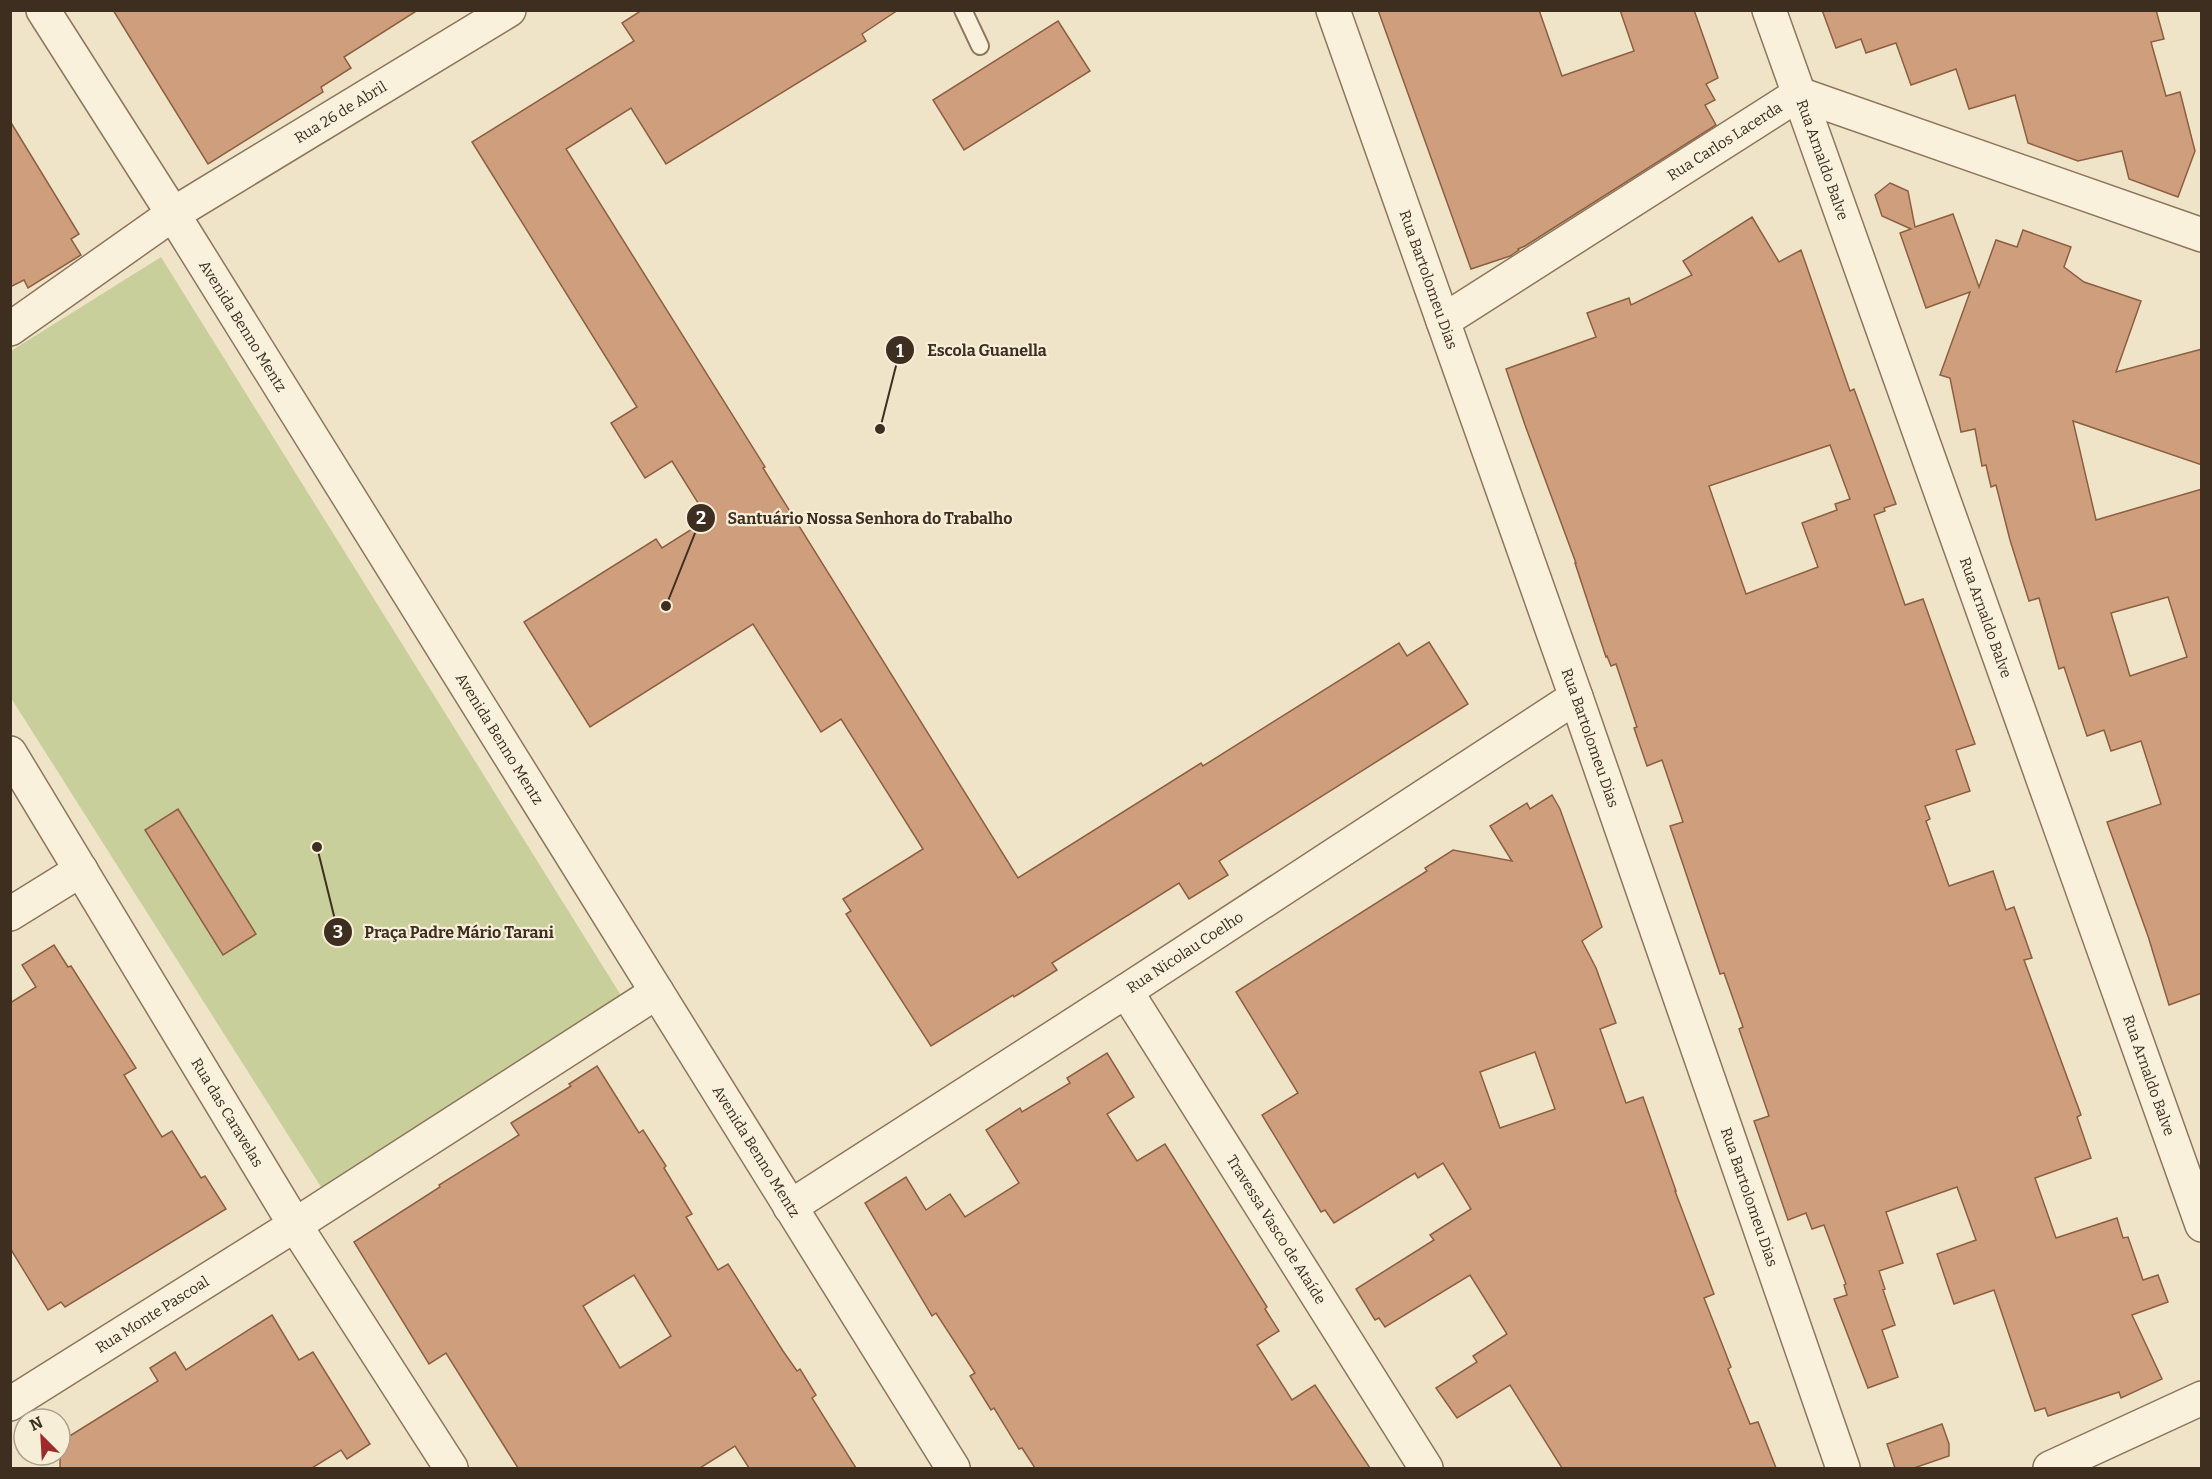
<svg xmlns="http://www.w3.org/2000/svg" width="2212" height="1479" viewBox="0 0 2212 1479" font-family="Bitter,serif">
<rect width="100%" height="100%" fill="#f0e4c8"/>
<!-- green -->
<path fill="#c9cf9b" d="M 161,257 L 622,997 L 321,1187 L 11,698 L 11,351 Z"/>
<!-- building -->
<g fill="#cf9f7d" stroke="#8d5f41" stroke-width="1.5" fill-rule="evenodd">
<path d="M 113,10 L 418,10 L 344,57 L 351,68 L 321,87 L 323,92 L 208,164 Z"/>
<path d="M 642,10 L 898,10 L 862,34 L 866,41 L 666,164 L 631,108 L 566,149 L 765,467 L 763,468 L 1018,878 L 1201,763 L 1203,766 L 1399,643 L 1407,656 L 1429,642 L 1468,704 L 1219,861 L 1228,875 L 1189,899 L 1179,883 L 1052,963 L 1057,970 L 1014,997 L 1013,995 L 931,1046 L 846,914 L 851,911 L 843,899 L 923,849 L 841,719 L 821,732 L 753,624 L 590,727 L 524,622 L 656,539 L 662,548 L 708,519 L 672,461 L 645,478 L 611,423 L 637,407 L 472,142 L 634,41 L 622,23 Z"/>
<path d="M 1378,10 L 1539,10 L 1562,76 L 1634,51 L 1620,10 L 1694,10 L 1718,78 L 1706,84 L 1715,100 L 1705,105 L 1716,125 L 1525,246 L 1518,249 L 1519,250 L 1510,256 L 1471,269 Z"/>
<path d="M 1822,10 L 2156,10 L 2164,39 L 2151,42 L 2166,96 L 2180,92 L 2195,151 L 2178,197 L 2129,179 L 2122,151 L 2078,161 L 2028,143 L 2015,95 L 1969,109 L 1956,69 L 1911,85 L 1896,43 L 1866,53 L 1861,39 L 1836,48 Z"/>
<path d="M 1058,21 L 1090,71 L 964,150 L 933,100 Z"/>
<path d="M 10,121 L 79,234 L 71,239 L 81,255 L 28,288 L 24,280 L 10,287 Z"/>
<path d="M 1890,183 L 1908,191 L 1915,227 L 1953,214 L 1979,287 L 1996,240 L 2017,247 L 2023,230 L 2071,247 L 2064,267 L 2084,282 L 2141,301 L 2116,372 L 2202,349 L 2202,465 L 2073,421 L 2096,520 L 2202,489 L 2202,993 L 2169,1005 L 2148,936 L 2107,822 L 2161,804 L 2141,741 L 2111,751 L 2104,730 L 2087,736 L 2064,667 L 2059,669 L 2039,598 L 2029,601 L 2010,540 L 1996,485 L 1991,487 L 1986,465 L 1982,466 L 1975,429 L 1961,432 L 1950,378 L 1940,375 L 1970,292 L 1926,308 L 1900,233 L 1911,229 L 1882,216 L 1875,195 ZM 2168,597 L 2187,657 L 2130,676 L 2111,613 Z"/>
<path d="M 1752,217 L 1779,262 L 1801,250 L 1850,391 L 1854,389 L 1896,504 L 1884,508 L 1885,511 L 1874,515 L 1905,605 L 1923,599 L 1975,744 L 1956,750 L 1970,791 L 1925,806 L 1930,819 L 1926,821 L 1949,886 L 1993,871 L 2006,910 L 2014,907 L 2032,958 L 2024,960 L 2081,1115 L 2077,1117 L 2091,1158 L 2035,1178 L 2056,1238 L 2117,1218 L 2123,1238 L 2128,1237 L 2143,1280 L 2158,1275 L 2168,1302 L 2132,1315 L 2162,1379 L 2121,1398 L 2119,1392 L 2048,1416 L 2045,1408 L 2035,1411 L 1994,1290 L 1954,1304 L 1937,1254 L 1976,1240 L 1957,1187 L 1886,1212 L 1903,1263 L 1879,1271 L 1885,1289 L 1883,1290 L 1895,1325 L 1882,1330 L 1898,1377 L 1868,1388 L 1834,1299 L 1847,1295 L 1844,1285 L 1846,1284 L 1824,1225 L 1812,1229 L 1806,1213 L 1788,1220 L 1754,1121 L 1769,1116 L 1739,1029 L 1743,1027 L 1724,973 L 1720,974 L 1670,826 L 1683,822 L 1662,760 L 1647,766 L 1634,728 L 1637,727 L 1616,664 L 1611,666 L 1607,656 L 1606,657 L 1575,563 L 1576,563 L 1525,425 L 1506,369 L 1596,337 L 1587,313 L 1629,298 L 1631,305 L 1692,275 L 1683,261 ZM 1830,445 L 1850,499 L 1835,504 L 1837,510 L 1802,523 L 1818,567 L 1746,594 L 1709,486 Z"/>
<path d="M 1552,795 L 1560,809 L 1602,927 L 1582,941 L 1596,968 L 1616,1023 L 1600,1029 L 1626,1103 L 1643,1097 L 1676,1191 L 1675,1191 L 1714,1294 L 1704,1298 L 1731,1367 L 1728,1369 L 1750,1424 L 1758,1422 L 1776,1468 L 1562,1468 L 1510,1385 L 1457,1418 L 1436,1388 L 1477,1362 L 1473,1356 L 1507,1334 L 1470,1275 L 1385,1327 L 1379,1318 L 1375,1320 L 1356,1289 L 1434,1240 L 1430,1235 L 1471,1209 L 1443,1163 L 1418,1178 L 1415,1173 L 1334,1223 L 1325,1210 L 1321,1212 L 1262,1115 L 1298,1093 L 1236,992 L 1427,871 L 1425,868 L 1453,850 L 1512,861 L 1490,826 L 1527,803 L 1530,809 ZM 1535,1052 L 1555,1109 L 1500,1128 L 1480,1072 Z"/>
<path d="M 178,809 L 256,934 L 223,955 L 145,830 Z"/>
<path d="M 54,945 L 68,967 L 71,966 L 136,1068 L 124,1075 L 162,1137 L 172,1131 L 201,1178 L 205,1176 L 226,1209 L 65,1307 L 61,1302 L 48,1310 L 10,1248 L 10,1003 L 36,987 L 22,965 Z"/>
<path d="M 1107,1053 L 1134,1097 L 1107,1114 L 1137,1161 L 1165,1144 L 1267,1307 L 1265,1309 L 1279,1331 L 1257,1345 L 1292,1400 L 1315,1385 L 1370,1468 L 1035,1468 L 1022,1448 L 1019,1449 L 994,1408 L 991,1410 L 970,1376 L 975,1373 L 936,1313 L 932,1316 L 865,1203 L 906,1177 L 926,1210 L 950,1194 L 965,1217 L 1019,1183 L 986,1130 L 1020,1108 L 1022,1112 L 1070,1083 L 1067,1078 Z"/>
<path d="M 597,1066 L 639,1133 L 643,1130 L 666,1166 L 664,1168 L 692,1214 L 686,1217 L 718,1270 L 728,1264 L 783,1351 L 797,1371 L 800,1369 L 816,1395 L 812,1398 L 856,1468 L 749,1468 L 735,1446 L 700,1468 L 518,1468 L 446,1353 L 429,1364 L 354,1242 L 440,1187 L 439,1185 L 519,1135 L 511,1123 L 571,1086 L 569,1084 ZM 634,1275 L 671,1336 L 620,1368 L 583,1306 Z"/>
<path d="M 272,1315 L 299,1360 L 313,1352 L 370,1444 L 347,1459 L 341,1450 L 312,1468 L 60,1468 L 60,1442 L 158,1381 L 150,1368 L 175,1352 L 186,1370 Z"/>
<path d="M 1942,1424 L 1949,1444 L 1949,1456 L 1914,1468 L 1895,1468 L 1887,1444 Z"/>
</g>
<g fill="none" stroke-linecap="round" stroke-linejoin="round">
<!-- service casing -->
<g stroke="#8d765c" stroke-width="20">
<path id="service" d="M 963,10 L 980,46"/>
</g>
<!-- minor casing -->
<g stroke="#8d765c" stroke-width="36">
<g id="minor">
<path id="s1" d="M 1333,10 L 1576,697 L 1843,1468"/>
<path id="s2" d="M 1769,10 L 2202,1225"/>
<path id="s3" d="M 1443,321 L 1799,94 L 2202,235"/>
<path d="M 10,329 L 173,214"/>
<path id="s4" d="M 10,753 L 295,1225 L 451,1468"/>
<path d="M 10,914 L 81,870"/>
<path id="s5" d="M 1126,991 L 1426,1468"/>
<path id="s6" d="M 790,1207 L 1126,991 L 1576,697"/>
<path id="s7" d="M 10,1404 L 295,1225 L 657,992"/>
<path d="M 2050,1468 L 2202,1398"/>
</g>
</g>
<!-- tertiary casing -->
<g stroke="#8d765c" stroke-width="36">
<g id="tertiary">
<path id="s8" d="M 43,10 L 173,214 L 953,1468"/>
<path id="s9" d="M 173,214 L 509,10"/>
</g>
</g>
<!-- service -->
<use href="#service" stroke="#faf1dc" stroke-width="16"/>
<!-- minor -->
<use href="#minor" stroke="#faf1dc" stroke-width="33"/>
<!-- tertiary -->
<use href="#tertiary" stroke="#faf1dc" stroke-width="33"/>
</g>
<g text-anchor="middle" stroke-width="4.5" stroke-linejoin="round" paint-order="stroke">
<!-- street labels -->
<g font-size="15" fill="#3d2e20" stroke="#f7eed8">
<text dy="5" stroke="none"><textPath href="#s9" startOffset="196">Rua 26 de Abril</textPath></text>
<text dy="5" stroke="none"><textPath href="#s3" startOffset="334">Rua Carlos Lacerda</textPath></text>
<text dy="5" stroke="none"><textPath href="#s2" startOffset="159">Rua Arnaldo Balve</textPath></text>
<text dy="5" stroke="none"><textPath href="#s1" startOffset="286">Rua Bartolomeu Dias</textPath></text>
<text dy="5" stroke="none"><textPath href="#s8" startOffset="374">Avenida Benno Mentz</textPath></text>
<text dy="5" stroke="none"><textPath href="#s2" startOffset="645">Rua Arnaldo Balve</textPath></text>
<text dy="5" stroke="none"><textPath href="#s8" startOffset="860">Avenida Benno Mentz</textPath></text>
<text dy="5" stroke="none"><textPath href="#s1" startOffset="772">Rua Bartolomeu Dias</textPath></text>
<text dy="5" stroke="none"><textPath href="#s6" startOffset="470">Rua Nicolau Coelho</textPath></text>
<text dy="5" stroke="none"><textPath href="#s2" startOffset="1131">Rua Arnaldo Balve</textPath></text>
<text dy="5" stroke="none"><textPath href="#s4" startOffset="420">Rua das Caravelas</textPath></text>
<text dy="5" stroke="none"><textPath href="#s8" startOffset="1346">Avenida Benno Mentz</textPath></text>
<text dy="5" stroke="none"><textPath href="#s1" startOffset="1258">Rua Bartolomeu Dias</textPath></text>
<text dy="5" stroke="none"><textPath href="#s5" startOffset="282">Travessa Vasco de Ataíde</textPath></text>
<text dy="5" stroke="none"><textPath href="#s7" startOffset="168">Rua Monte Pascoal</textPath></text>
</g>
</g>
<!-- callouts -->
<path fill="none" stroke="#3d2e20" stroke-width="2" d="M880 429L900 350M666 606L701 518M317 847L338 932"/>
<g fill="#3d2e20" stroke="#f7eed8" stroke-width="2">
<circle cx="880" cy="429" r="6"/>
<circle cx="666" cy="606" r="6"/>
<circle cx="317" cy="847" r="6"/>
<circle cx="900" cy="350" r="15"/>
<circle cx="701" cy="518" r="15"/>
<circle cx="338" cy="932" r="15"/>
</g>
<g font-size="18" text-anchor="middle" font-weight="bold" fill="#fff">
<text x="900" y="357">1</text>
<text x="701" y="524">2</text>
<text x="338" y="938">3</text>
</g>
<g font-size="16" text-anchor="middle" font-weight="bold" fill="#3d2e20" stroke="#f7eed8" stroke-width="4.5" stroke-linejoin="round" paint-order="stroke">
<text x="987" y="356">Escola Guanella</text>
<text x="870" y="524">Santuário Nossa Senhora do Trabalho</text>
<text x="459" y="938">Praça Padre Mário Tarani</text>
</g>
<!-- border -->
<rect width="2212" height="1479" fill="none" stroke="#3d2e20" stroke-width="24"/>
<!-- north arrow -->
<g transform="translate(42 1437) rotate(336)"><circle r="28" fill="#f7eed8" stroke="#ada18e" stroke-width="1.5"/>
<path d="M0-4.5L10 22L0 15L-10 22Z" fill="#9e2a2b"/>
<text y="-9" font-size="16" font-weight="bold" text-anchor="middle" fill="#3d2e20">N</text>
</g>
</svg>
